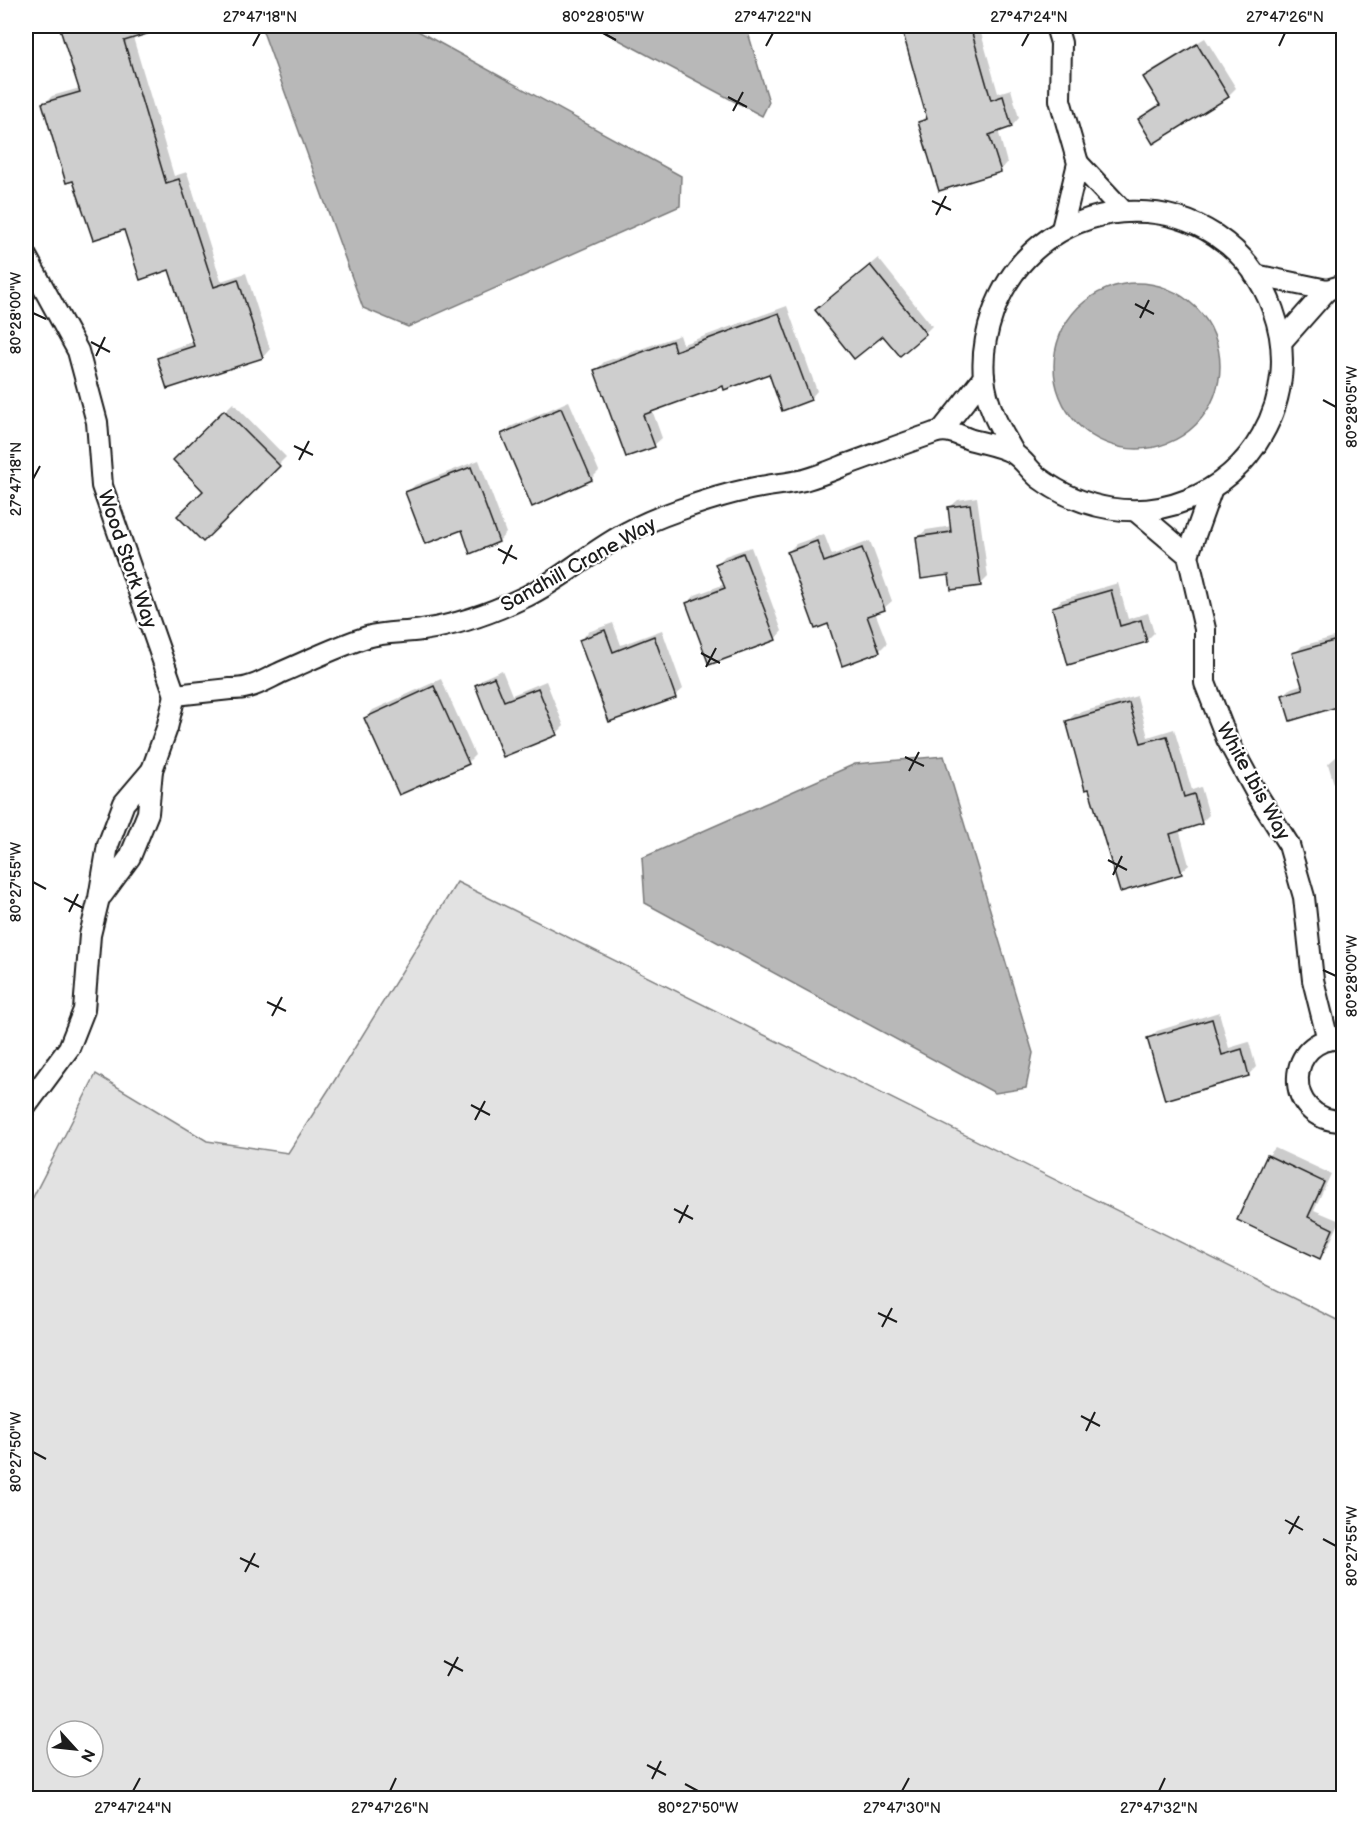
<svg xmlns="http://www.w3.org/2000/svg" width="1369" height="1824" viewBox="0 0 1369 1824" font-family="'Balsamiq Sans',sans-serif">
<rect width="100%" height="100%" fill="#fff"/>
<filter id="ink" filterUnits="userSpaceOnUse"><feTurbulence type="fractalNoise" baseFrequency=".0167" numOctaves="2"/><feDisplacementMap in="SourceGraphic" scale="12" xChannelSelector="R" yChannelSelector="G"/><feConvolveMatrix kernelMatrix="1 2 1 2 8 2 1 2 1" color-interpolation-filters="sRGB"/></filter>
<g filter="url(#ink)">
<!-- green -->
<path fill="#e2e2e2" stroke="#7f7f7f" stroke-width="1.5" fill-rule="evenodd" d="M 457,882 L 1343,1323 L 1343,1798 L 26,1798 L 26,1211 L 96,1074 L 207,1141 L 288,1153 L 333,1083 ZM 57,1731 L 93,1731 L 93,1767 L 57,1767 Z"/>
<!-- water -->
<g fill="#b8b8b8" stroke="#7a7a7a" stroke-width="1.5">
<path d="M 261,26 L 409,26 L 681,176 L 680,206 L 408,327 L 363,308 Z"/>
<path d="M 593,26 L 746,26 L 769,102 L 762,116 Z"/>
<circle cx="1137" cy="366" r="83"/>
<path d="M 944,756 L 1033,1053 L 1026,1088 L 995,1093 L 645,903 L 642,858 L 855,764 Z"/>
</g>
<!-- shadow -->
<g fill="#0003">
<path d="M 60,26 L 133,26 L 135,31 L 132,34 L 174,176 L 187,172 L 221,281 L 246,273 L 270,349 L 263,357 L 159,358 L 166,351 L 194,341 L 170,268 L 125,228 L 74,179 L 44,104 L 52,96 L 80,88 Z"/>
<path d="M 903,26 L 979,26 L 998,93 L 1011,89 L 1019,118 L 1012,126 L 998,130 L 1007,163 L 1000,171 L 920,122 L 927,115 Z"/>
<path d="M 1205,38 L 1236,88 L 1228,96 L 1154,142 L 1139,119 L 1147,112 L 1160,103 L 1145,78 L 1152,70 Z"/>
<path d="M 878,258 L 932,326 L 925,333 L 883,334 L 817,310 Z"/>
<path d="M 787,306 L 817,391 L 810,399 L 770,372 L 724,384 L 652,410 L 662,438 L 654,445 L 596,370 L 604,362 L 680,335 L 683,344 Z"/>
<path d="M 569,401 L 599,471 L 591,479 L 503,434 L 510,427 Z"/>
<path d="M 233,403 L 286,457 L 203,540 L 205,491 L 175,460 Z"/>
<path d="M 479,460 L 506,533 L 499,541 L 462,528 L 407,493 L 415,485 Z"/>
<path d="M 977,497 L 988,577 L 980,585 L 951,574 L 918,537 L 926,530 L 952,526 L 950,507 L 958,500 Z"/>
<path d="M 824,534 L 832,555 L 870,541 L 892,601 L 884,608 L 875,612 L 887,643 L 879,651 L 829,622 L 788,552 L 796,544 Z"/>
<path d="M 751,547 L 782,631 L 775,639 L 688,603 L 695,595 L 725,584 L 717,564 L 725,556 Z"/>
<path d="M 1118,583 L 1128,619 L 1148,613 L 1154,633 L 1146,641 L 1054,608 L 1061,600 Z"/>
<path d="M 613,623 L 621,645 L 662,630 L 683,689 L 675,696 L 581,640 L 588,632 Z"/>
<path d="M 1344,634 L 1344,703 L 1284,695 L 1291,688 L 1303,684 L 1294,654 L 1302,646 Z"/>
<path d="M 502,670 L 512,695 L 546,681 L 564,726 L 556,734 L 476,685 L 484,678 Z"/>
<path d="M 441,679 L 475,755 L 468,762 L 366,718 L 373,710 Z"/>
<path d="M 1137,696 L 1148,737 L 1174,729 L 1192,790 L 1201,787 L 1209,815 L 1201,823 L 1179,829 L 1189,865 L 1181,872 L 1090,787 L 1067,721 L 1075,714 Z"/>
<path d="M 1344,754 L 1344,784 L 1335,787 L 1328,764 L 1336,757 Z"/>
<path d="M 1219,1012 L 1229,1048 L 1249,1042 L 1256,1067 L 1249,1074 L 1149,1038 L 1157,1031 Z"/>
<path d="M 1275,1148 L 1331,1174 L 1314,1210 L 1340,1221 L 1327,1249 L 1320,1257 L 1268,1156 Z"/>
</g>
<!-- building -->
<g fill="#cecece" stroke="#1c1c1c" stroke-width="1.5">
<path d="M 59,26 L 160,26 L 160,30 L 124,41 L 166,183 L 179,179 L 214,287 L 238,279 L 263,358 L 167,389 L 157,358 L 194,346 L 169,270 L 140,280 L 124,230 L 93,240 L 73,181 L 66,183 L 42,103 L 80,92 Z"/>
<path d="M 901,26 L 970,26 L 991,100 L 1003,96 L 1012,127 L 989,135 L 1001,172 L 939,191 L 918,122 L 927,119 Z"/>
<path d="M 1197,44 L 1229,97 L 1153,144 L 1138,119 L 1160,105 L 1143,77 Z"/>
<path d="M 870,265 L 926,334 L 900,356 L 883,336 L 854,359 L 815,310 Z"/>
<path d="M 779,313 L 811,400 L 782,411 L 769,374 L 724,390 L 723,386 L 643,415 L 655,447 L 626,457 L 594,370 L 672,341 L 675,351 Z"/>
<path d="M 561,408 L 592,480 L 532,507 L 501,434 Z"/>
<path d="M 224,410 L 280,466 L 203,542 L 177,516 L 203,491 L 173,460 Z"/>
<path d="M 471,467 L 499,542 L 470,554 L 462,530 L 425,544 L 405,492 Z"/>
<path d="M 970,504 L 981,586 L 951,590 L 949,575 L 921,579 L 916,537 L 951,532 L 948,507 Z"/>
<path d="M 817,541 L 824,562 L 862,548 L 885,610 L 867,616 L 880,652 L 842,666 L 828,624 L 815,629 L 787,552 Z"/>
<path d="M 743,553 L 776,640 L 709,665 L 686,603 L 725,588 L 715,564 Z"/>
<path d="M 1111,590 L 1120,626 L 1141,620 L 1147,642 L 1068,665 L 1052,607 Z"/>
<path d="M 605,630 L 613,652 L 654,636 L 676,698 L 609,722 L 579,640 Z"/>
<path d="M 1344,638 L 1344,705 L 1290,721 L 1282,695 L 1303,689 L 1292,653 Z"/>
<path d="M 494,677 L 504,701 L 538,688 L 557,735 L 503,757 L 475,685 Z"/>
<path d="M 434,686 L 469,764 L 399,795 L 364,718 Z"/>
<path d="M 1129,703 L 1141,743 L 1167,736 L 1184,797 L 1194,794 L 1202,824 L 1170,834 L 1182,874 L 1120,892 L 1089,789 L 1085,790 L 1066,721 Z"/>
<path d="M 1212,1019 L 1222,1055 L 1242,1049 L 1249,1076 L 1165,1100 L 1147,1038 Z"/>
<path d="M 1267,1155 L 1324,1182 L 1308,1217 L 1333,1229 L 1320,1259 L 1237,1220 Z"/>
</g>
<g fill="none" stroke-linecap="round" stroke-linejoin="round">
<!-- street casing -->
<g stroke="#1c1c1c" stroke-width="24">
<g id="street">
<path d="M 1056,26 L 1061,43 L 1060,100 L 1078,163 L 1062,229"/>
<path d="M 1078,163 L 1123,211"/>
<path d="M 26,256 L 78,351 L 97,422 L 102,486 L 175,695"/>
<path d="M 1255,275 L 1327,290 L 1344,285"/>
<path d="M 1281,342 L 1327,290"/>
<path d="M 942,430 L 984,377"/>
<path d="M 1136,511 L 1188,555 L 1205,629 L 1205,683 L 1227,739 L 1258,796 L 1289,845 L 1304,897 L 1313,980 L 1328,1040"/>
<path d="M 1188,555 L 1212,488"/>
<path d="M 175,695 C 193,693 212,691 230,689 C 236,689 242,689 248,687 C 260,684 271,677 282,672 C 310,660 338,646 367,637 C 384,632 404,633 422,630 C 458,625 494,612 527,596 C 563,578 593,550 628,532 C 644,523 662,516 679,510 C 701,502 726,494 750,489 C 768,485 786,484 804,480 C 819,476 833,470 848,464 C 876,454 905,443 934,433 C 947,428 956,434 969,439 C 982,443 1002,446 1013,453 C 1023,459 1030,471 1039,478 C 1082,510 1137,520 1187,500 C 1219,488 1246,464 1262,435 C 1284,397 1288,351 1273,310 C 1225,176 1040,181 993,313 C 986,333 982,356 984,377 C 986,405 1000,429 1014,453"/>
<path d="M 102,895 L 130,857 L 148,813 L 152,770 L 167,728 L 175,695"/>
<path d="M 1344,1039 C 1285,1033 1280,1122 1344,1121"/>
<path d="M 26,1106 L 69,1048 L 84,1010 L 90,935 L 99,898 L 108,845 L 124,803 L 152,770"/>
</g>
</g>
<!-- street -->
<use href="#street" stroke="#fff" stroke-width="20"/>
</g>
</g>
<!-- ticks -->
<path fill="none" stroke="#1c1c1c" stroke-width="2" d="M 603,33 L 616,40M 253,46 L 260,33M 766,46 L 773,33M 1022,46 L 1029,33M 1279,46 L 1285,33M 728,97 L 747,107M 733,111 L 743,92M 932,201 L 951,210M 936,215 L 946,196M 1135,304 L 1154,314M 33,313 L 46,319M 1140,318 L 1149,300M 91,342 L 110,352M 96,356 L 105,337M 1323,400 L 1336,407M 294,446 L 313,455M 299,460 L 309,441M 33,479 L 40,466M 498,549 L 517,559M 503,564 L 512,545M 701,653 L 720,663M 706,667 L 716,648M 905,757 L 924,766M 909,771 L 919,752M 1108,860 L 1127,870M 1113,875 L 1122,856M 33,882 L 46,889M 64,898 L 83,908M 69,912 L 78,894M 1323,970 L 1336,976M 267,1002 L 286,1011M 272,1016 L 282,997M 471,1105 L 490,1115M 475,1120 L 485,1101M 674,1209 L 693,1219M 679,1223 L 688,1205M 878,1313 L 897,1322M 882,1327 L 892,1308M 1081,1416 L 1100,1426M 1086,1431 L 1095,1412M 33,1452 L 46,1459M 1285,1520 L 1303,1530M 1289,1534 L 1299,1516M 1323,1539 L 1336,1546M 240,1558 L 259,1567M 245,1572 L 255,1553M 444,1661 L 463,1671M 448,1676 L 458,1657M 647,1765 L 666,1775M 652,1779 L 661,1761M 685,1784 L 698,1791M 133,1791 L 140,1778M 390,1791 L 396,1778M 902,1791 L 909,1778M 1159,1791 L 1165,1778"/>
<g text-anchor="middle" stroke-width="4.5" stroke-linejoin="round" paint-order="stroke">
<!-- street labels -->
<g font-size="20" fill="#1c1c1c" stroke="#fff">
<text transform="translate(128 559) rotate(71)" y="7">Wood Stork Way</text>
<text transform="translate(578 564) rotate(-29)" y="7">Sandhill Crane Way</text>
<text transform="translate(1254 781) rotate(61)" y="7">White Ibis Way</text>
</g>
</g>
<!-- margin -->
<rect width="1369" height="1824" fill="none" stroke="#fff" stroke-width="66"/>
<!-- north arrow -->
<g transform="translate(75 1749) rotate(117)"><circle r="28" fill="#ffffff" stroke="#a4a4a4" stroke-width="1.5"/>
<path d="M0-4.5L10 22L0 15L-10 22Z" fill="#1c1c1c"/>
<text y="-9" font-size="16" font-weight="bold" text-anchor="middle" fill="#1c1c1c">N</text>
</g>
<rect x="33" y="33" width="1303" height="1758" fill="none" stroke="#1c1c1c" stroke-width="2"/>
<g font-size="15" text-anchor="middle" fill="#1c1c1c">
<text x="260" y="22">27°47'18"N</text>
<text x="603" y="22">80°28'05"W</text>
<text x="773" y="22">27°47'22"N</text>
<text x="1029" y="22">27°47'24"N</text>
<text x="1285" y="22">27°47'26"N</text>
<text transform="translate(16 313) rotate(-90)" y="5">80°28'00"W</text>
<text transform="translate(1352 407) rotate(-90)" y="5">80°28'05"W</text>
<text transform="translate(16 479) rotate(-90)" y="5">27°47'18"N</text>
<text transform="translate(16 882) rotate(-90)" y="5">80°27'55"W</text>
<text transform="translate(1352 976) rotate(-90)" y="5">80°28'00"W</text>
<text transform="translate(16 1452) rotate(-90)" y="5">80°27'50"W</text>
<text transform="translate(1352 1546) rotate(-90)" y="5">80°27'55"W</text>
<text x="133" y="1813">27°47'24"N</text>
<text x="390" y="1813">27°47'26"N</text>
<text x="698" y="1813">80°27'50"W</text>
<text x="902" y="1813">27°47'30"N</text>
<text x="1159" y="1813">27°47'32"N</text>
</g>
</svg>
